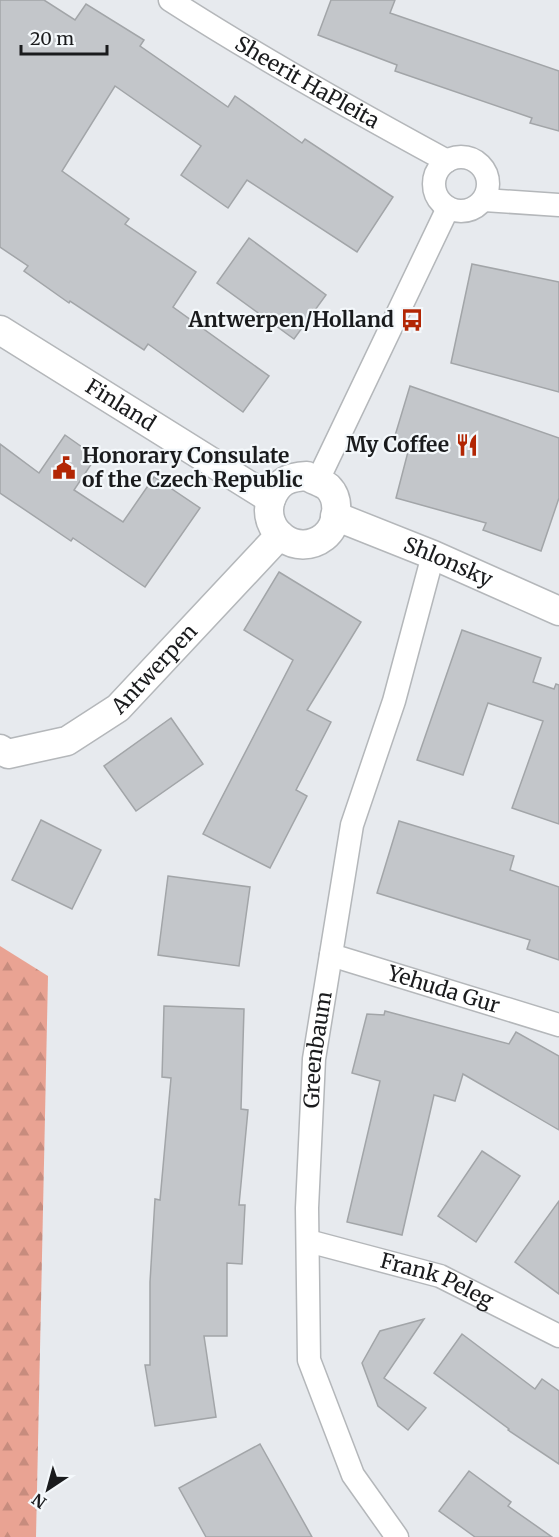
<svg xmlns="http://www.w3.org/2000/svg" width="559" height="1537" viewBox="0 0 559 1537" font-family="Merriweather,serif">
<defs>
<pattern id="forest-firs" width="22" height="20" patternUnits="userSpaceOnUse" patternTransform="scale(1.5)"><rect width="22" height="20" fill="#e9a393"/><path d="M5 1l3.5 6h-7zM16 11l3.5 6h-7z" fill="#c78c7e"/></pattern>
</defs>
<rect width="100%" height="100%" fill="#e7eaee"/>
<!-- forest -->
<path fill="url(#forest-firs)" d="M 0,946 L 48,976 L 36,1537 L 0,1537 Z"/>
<!-- building -->
<g fill="#c3c6ca" stroke="#a2a5a8" stroke-width="1.5">
<path d="M 0,0 L 44,0 L 75,20 L 86,4 L 144,40 L 140,46 L 228,107 L 235,96 L 302,143 L 305,139 L 393,197 L 357,252 L 247,180 L 228,208 L 181,175 L 201,146 L 115,86 L 62,171 L 129,219 L 125,224 L 196,272 L 173,307 L 269,376 L 243,412 L 148,344 L 144,350 L 70,301 L 69,303 L 24,271 L 28,266 L 0,247 Z"/>
<path d="M 331,0 L 395,0 L 390,13 L 559,71 L 559,131 L 530,123 L 532,118 L 395,71 L 397,65 L 318,35 Z"/>
<path d="M 249,238 L 326,295 L 294,339 L 217,283 Z"/>
<path d="M 472,264 L 559,282 L 559,392 L 451,363 Z"/>
<path d="M 410,386 L 559,438 L 559,498 L 541,551 L 483,530 L 486,523 L 396,498 L 410,444 L 394,439 Z"/>
<path d="M 65,435 L 96,457 L 74,490 L 123,522 L 154,477 L 200,508 L 145,587 L 73,538 L 71,541 L 0,493 L 0,444 L 39,473 Z"/>
<path d="M 279,572 L 361,622 L 307,710 L 331,722 L 296,790 L 307,796 L 270,868 L 203,834 L 293,660 L 244,630 Z"/>
<path d="M 462,630 L 541,658 L 533,682 L 554,689 L 556,684 L 559,685 L 559,824 L 512,808 L 543,721 L 488,703 L 463,775 L 417,760 Z"/>
<path d="M 171,718 L 203,764 L 136,811 L 104,766 Z"/>
<path d="M 41,820 L 101,850 L 72,909 L 12,880 Z"/>
<path d="M 399,821 L 514,856 L 510,870 L 559,887 L 559,960 L 527,949 L 530,940 L 377,893 Z"/>
<path d="M 168,876 L 250,887 L 239,966 L 158,955 Z"/>
<path d="M 164,1006 L 244,1009 L 241,1109 L 248,1110 L 239,1205 L 245,1205 L 242,1264 L 227,1263 L 227,1336 L 204,1336 L 216,1417 L 155,1426 L 145,1365 L 150,1365 L 150,1282 L 155,1199 L 160,1200 L 171,1078 L 162,1077 Z"/>
<path d="M 385,1011 L 509,1044 L 516,1032 L 559,1056 L 559,1130 L 463,1074 L 455,1101 L 434,1095 L 402,1235 L 347,1222 L 380,1081 L 352,1073 L 367,1014 L 384,1015 Z"/>
<path d="M 482,1151 L 520,1176 L 476,1242 L 438,1216 Z"/>
<path d="M 559,1201 L 559,1294 L 515,1262 Z"/>
<path d="M 424,1319 L 384,1378 L 426,1408 L 408,1430 L 378,1406 L 362,1363 L 380,1331 Z"/>
<path d="M 462,1334 L 535,1389 L 542,1379 L 559,1391 L 559,1464 L 508,1430 L 509,1429 L 434,1373 Z"/>
<path d="M 260,1444 L 312,1537 L 206,1537 L 179,1488 Z"/>
<path d="M 469,1471 L 511,1502 L 508,1506 L 552,1537 L 475,1537 L 439,1511 Z"/>
</g>
<g fill="none" stroke-linecap="round" stroke-linejoin="round">
<!-- minor casing -->
<g stroke="#b4b7ba" stroke-width="25">
<g id="minor">
<path id="s1" d="M 170,0 C 260,58 353,110 447,161"/>
<circle cx="461" cy="184" r="27"/>
<path d="M 484,200 L 559,205"/>
<path d="M 317,482 L 448,208"/>
<path id="s2" d="M 331,955 L 559,1025"/>
<path id="s3" d="M 308,1241 L 440,1276 L 559,1336"/>
<path id="s4" d="M 397,1537 L 353,1475 L 309,1360 L 307,1208 L 314,1059 L 352,825 L 394,701 L 433,555"/>
</g>
</g>
<!-- tertiary casing -->
<g stroke="#b4b7ba" stroke-width="31">
<g id="tertiary">
<path id="s5" d="M 0,330 L 271,499"/>
<path d="M 307,476 C 313,480 323,483 328,487 C 341,500 338,526 324,537 C 297,558 260,531 271,499 C 278,481 289,477 307,476 Z"/>
<path id="s6" d="M 335,516 L 433,555 L 559,611"/>
<path id="s7" d="M 0,749 L 8,754 L 67,741 L 118,708 L 280,535"/>
</g>
</g>
<!-- minor -->
<use href="#minor" stroke="#fff" stroke-width="22"/>
<!-- tertiary -->
<use href="#tertiary" stroke="#fff" stroke-width="28"/>
</g>
<!-- icons -->
<defs>
<g id="bus-bare" transform="scale(1.8)"><path d="M-5-6H5V4H4V6H2V4H-2V6H-4V4H-5ZM-3.5-4V0h7V-4ZM-3.5 1.2v1.5H-2V1.2ZM2 1.2v1.5H3.5V1.2Z" fill="#b22604" stroke="#f4f8fb" stroke-width="2.5" paint-order="stroke"/></g>
<g id="restaurant-bare" transform="scale(1.8)"><path d="M-5-6h1v4h1v-4h1v4h1v-4h1v5L-1.5 .5V6h-2V.5L-5-1ZM5-6V6H3V1.5H1.5Q1.5-4 5-6Z" fill="#b22604" stroke="#f4f8fb" stroke-width="2.5" paint-order="stroke"/></g>
<g id="civic-bare" transform="scale(1.8)"><path d="M-.6-6.5H3V-4.5H.6V-3L4-1V1h2V6H-6V1h2V-1L-.6-3ZM-1.2 2.5V6h2.4V2.5Z" fill="#b22604" stroke="#f4f8fb" stroke-width="2.5" paint-order="stroke"/></g>
</defs>
<g fill-rule="evenodd">
<use href="#bus-bare" x="412" y="320"/>
<use href="#restaurant-bare" x="467" y="445"/>
<use href="#civic-bare" x="64" y="468"/>
</g>
<g text-anchor="middle" stroke-width="4.5" stroke-linejoin="round" paint-order="stroke">
<!-- street labels -->
<g font-size="21" fill="#1a1b1d" stroke="#f4f8fb">
<text dy="7" stroke="none"><textPath href="#s1" startOffset="160">Sheerit HaPleita</textPath></text>
<text dy="7" stroke="none"><textPath href="#s5" startOffset="142">Finland</textPath></text>
<text dy="7" stroke="none"><textPath href="#s6" startOffset="122">Shlonsky</textPath></text>
<text dy="7" stroke="none"><textPath href="#s7" startOffset="184">Antwerpen</textPath></text>
<text dy="7" stroke="none"><textPath href="#s2" startOffset="118">Yehuda Gur</textPath></text>
<text dy="7" stroke="none"><textPath href="#s4" startOffset="510">Greenbaum</textPath></text>
<text dy="7" stroke="none"><textPath href="#s3" startOffset="135">Frank Peleg</textPath></text>
</g>
<!-- poi labels -->
<g font-size="21" font-weight="bold" fill="#1a1b1d" stroke="#f4f8fb" text-anchor="end">
<text x="394" y="327">Antwerpen/Holland</text>
<text x="449" y="452">My Coffee</text>
<text x="82" y="463" text-anchor="start">Honorary Consulate<tspan x="82" dy="24">of the Czech Republic</tspan></text>
</g>
</g>
<!-- north arrow -->
<g transform="translate(48 1489) rotate(216)" stroke="#f4f8fb" stroke-width="4.5" paint-order="stroke">
<path d="M0-4.5L10 22L0 15L-10 22Z" fill="#1a1b1d"/>
<text y="-9" font-size="16" font-weight="bold" text-anchor="middle" fill="#1a1b1d">N</text>
</g>
<!-- scale -->
<path d="M21 45v9h86v-9" fill="none" stroke="#1a1b1d" stroke-width="3"/>
<text x="30" y="45" font-size="18" fill="#1a1b1d" stroke="#f4f8fb" stroke-width="4.5" paint-order="stroke">20 m</text>
</svg>
